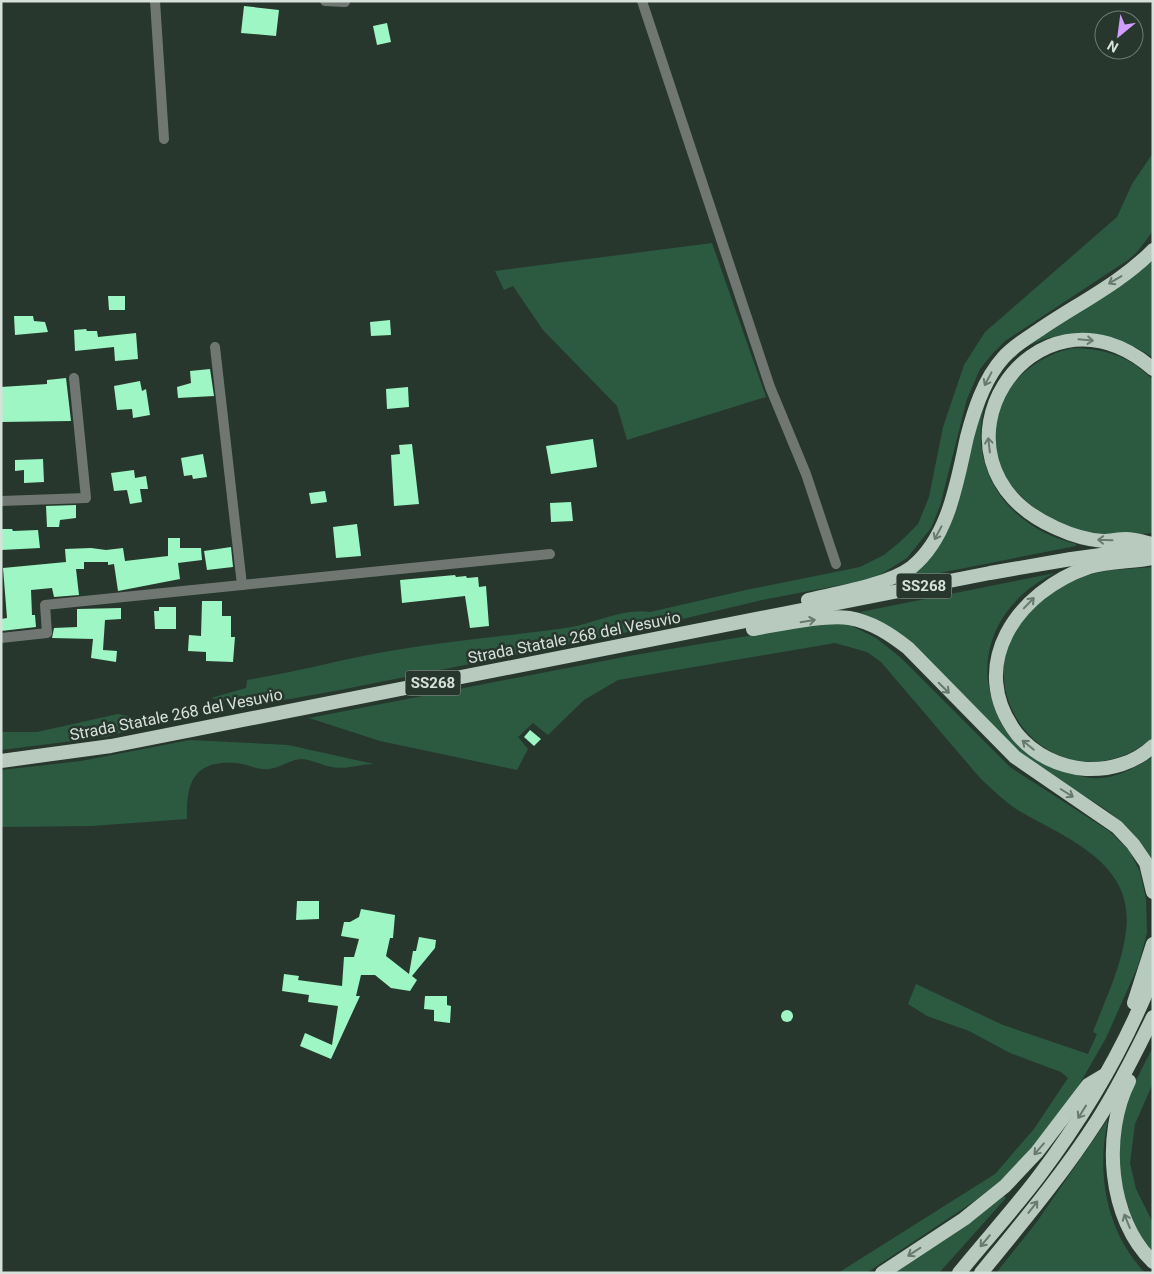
<svg xmlns="http://www.w3.org/2000/svg" width="1154" height="1274" viewBox="0 0 1154 1274" font-family="Roboto,sans-serif">
<rect width="100%" height="100%" fill="#27372d"/>
<!-- green -->
<g fill="#2b5a40">
<path d="M 1153,153 L 1153,231 L 1137,252 L 1128,260 L 1005,341 L 993,353 L 980,369 L 967,399 L 940,506 L 931,528 L 907,558 L 883,573 L 867,580 L 762,600 L 624,633 L 335,691 L 250,706 L 211,698 L 246,688 L 247,680 C 297,672 346,658 396,650 C 452,640 509,636 566,628 C 594,624 623,608 650,612 L 746,590 L 860,567 L 884,555 L 900,542 L 918,524 L 929,497 L 943,427 L 964,365 L 985,332 L 1117,217 L 1132,184 Z"/>
<path d="M 712,243 L 766,397 L 627,440 L 617,406 L 543,330 L 513,286 L 504,290 L 495,271 Z"/>
<path d="M 1153,255 L 1153,358 C 1105,322 1020,323 992,385 C 959,457 1002,527 1076,544 L 1076,546 L 904,580 L 928,557 L 985,391 L 1006,360 Z"/>
<path d="M 1074,348 C 1105,349 1130,356 1153,380 L 1153,533 C 1119,536 1079,538 1049,518 C 1033,508 1015,493 1005,476 C 973,420 1015,359 1074,348 Z"/>
<path d="M 1153,567 L 1153,738 C 1052,819 942,674 1045,598 C 1057,589 1071,580 1085,576 C 1106,569 1131,569 1153,567 Z"/>
<path d="M 1055,573 C 1005,596 974,648 993,703 C 997,718 1006,734 1018,744 C 1026,752 1038,756 1047,761 C 1063,770 1082,780 1101,778 C 1120,777 1137,766 1153,757 L 1153,863 C 1123,804 1073,797 1026,758 C 978,718 931,668 886,625 L 860,612 Z"/>
<path d="M 831,622 L 852,626 L 876,638 L 900,657 L 1010,767 L 1109,831 L 1129,850 L 1140,872 L 1146,899 L 1147,933 L 1138,966 L 1106,1038 L 1071,1099 L 1039,1143 L 1001,1180 L 976,1200 L 874,1268 L 867,1273 L 838,1273 L 995,1174 L 1034,1129 L 1068,1078 L 1061,1072 L 1010,1053 L 969,1031 L 927,1016 L 908,1004 L 916,984 L 1003,1025 L 1088,1054 L 1097,1034 L 1093,1032 C 1105,1000 1122,966 1126,931 C 1135,863 1068,839 1021,812 C 1006,803 993,790 980,778 L 881,662 L 867,652 L 835,643 L 618,680 L 584,700 L 548,735 L 533,723 L 518,737 L 528,749 L 517,770 L 380,741 L 309,718 L 629,656 Z"/>
<path d="M 118,714 L 159,723 L 105,737 L 1,750 L 1,732 L 37,732 Z"/>
<path d="M 190,740 L 288,745 L 374,764 C 360,764 346,770 332,767 C 321,765 313,760 302,759 C 291,759 280,768 269,769 C 258,771 246,763 235,763 C 193,760 186,784 187,819 L 92,826 L 1,827 L 1,770 L 81,761 Z"/>
<path d="M 1153,1047 L 1153,1083 L 1135,1124 L 1130,1163 L 1136,1189 L 1153,1223 L 1153,1257 L 1133,1227 L 1118,1176 L 1119,1135 L 1129,1094 Z"/>
<path d="M 1108,1119 C 1096,1174 1106,1231 1145,1273 L 996,1273 L 1036,1223 Z"/>
<path d="M 1004,1196 L 1006,1198 L 939,1273 L 894,1273 L 974,1220 Z"/>
</g>
<!-- building -->
<g fill="#9df6c3">
<path d="M 244,6 L 279,10 L 276,36 L 241,33 Z"/>
<path d="M 387,23 L 391,42 L 377,45 L 373,26 Z"/>
<path d="M 108,296 L 125,296 L 125,310 L 109,310 Z"/>
<path d="M 14,316 L 33,316 L 34,321 L 45,322 L 48,332 L 15,335 Z"/>
<path d="M 390,320 L 391,335 L 371,336 L 370,322 Z"/>
<path d="M 86,329 L 87,331 L 97,331 L 98,337 L 136,333 L 138,359 L 115,361 L 114,347 L 75,351 L 74,330 Z"/>
<path d="M 210,369 L 214,396 L 178,398 L 177,387 L 191,383 L 190,371 Z"/>
<path d="M 66,378 L 71,421 L 1,422 L 1,387 L 47,384 L 47,380 Z"/>
<path d="M 140,381 L 142,391 L 146,389 L 150,415 L 133,418 L 132,409 L 117,410 L 114,386 Z"/>
<path d="M 408,387 L 409,407 L 387,409 L 386,389 Z"/>
<path d="M 593,439 L 597,467 L 551,474 L 546,446 Z"/>
<path d="M 412,444 L 419,504 L 394,506 L 391,455 L 400,454 L 399,445 Z"/>
<path d="M 203,454 L 207,477 L 193,479 L 192,475 L 184,476 L 181,458 Z"/>
<path d="M 43,459 L 44,482 L 24,483 L 24,470 L 15,471 L 15,460 Z"/>
<path d="M 134,470 L 135,478 L 146,476 L 148,489 L 140,489 L 142,502 L 130,504 L 127,490 L 114,491 L 111,473 Z"/>
<path d="M 325,491 L 327,502 L 311,504 L 309,493 Z"/>
<path d="M 571,502 L 573,521 L 551,522 L 550,503 Z"/>
<path d="M 76,505 L 76,518 L 60,520 L 59,527 L 47,527 L 46,506 Z"/>
<path d="M 357,524 L 361,556 L 336,558 L 333,527 Z"/>
<path d="M 1,529 L 12,529 L 13,531 L 38,530 L 40,548 L 1,550 Z"/>
<path d="M 168,538 L 180,538 L 180,548 L 201,548 L 202,560 L 178,563 L 180,579 L 118,591 L 114,564 L 108,565 L 108,562 L 84,562 L 84,569 L 76,569 L 79,595 L 54,597 L 52,588 L 31,590 L 32,615 L 35,615 L 36,627 L 1,631 L 1,619 L 7,618 L 3,568 L 66,562 L 65,549 L 91,548 L 106,550 L 123,548 L 125,561 L 168,556 Z"/>
<path d="M 231,547 L 233,567 L 207,570 L 204,551 Z"/>
<path d="M 455,575 L 456,577 L 466,576 L 467,578 L 478,577 L 479,587 L 486,586 L 489,626 L 470,628 L 465,596 L 402,603 L 400,580 Z"/>
<path d="M 202,601 L 222,601 L 222,616 L 231,616 L 231,637 L 235,637 L 233,662 L 206,661 L 206,652 L 188,651 L 189,635 L 201,636 Z"/>
<path d="M 159,607 L 176,607 L 176,629 L 155,629 L 154,611 L 159,611 Z"/>
<path d="M 121,608 L 121,619 L 105,620 L 103,650 L 117,651 L 116,662 L 91,658 L 93,639 L 52,638 L 54,628 L 77,627 L 77,609 Z"/>
<path d="M 530,730 L 541,739 L 534,746 L 524,737 Z"/>
<path d="M 297,901 L 319,901 L 319,919 L 296,920 Z"/>
<path d="M 361,909 L 395,915 L 393,938 L 390,938 L 386,956 L 409,974 L 413,951 L 416,951 L 419,937 L 436,940 L 435,948 L 412,976 L 417,980 L 410,991 L 391,988 L 375,975 L 361,975 L 356,996 L 360,996 L 331,1059 L 300,1046 L 305,1033 L 332,1045 L 338,1006 L 308,1002 L 309,995 L 282,991 L 284,974 L 299,976 L 298,980 L 342,986 L 344,957 L 354,957 L 359,939 L 341,936 L 344,922 L 350,922 L 359,917 Z"/>
<path d="M 425,996 L 447,996 L 447,1005 L 451,1006 L 450,1023 L 434,1021 L 434,1010 L 424,1009 Z"/>
<circle cx="787" cy="1016" r="6"/>
</g>
<g fill="none" stroke-linecap="round" stroke-linejoin="round">
<!-- minor -->
<g stroke="#707772" stroke-width="10">
<path d="M 155,1 L 164,139"/>
<path d="M 325,1 L 345,2"/>
<path d="M 642,1 L 770,387 L 806,474 L 836,564"/>
<path d="M 1,501 L 86,498 L 74,378"/>
<path d="M 242,585 L 550,554"/>
<path d="M 1,638 L 47,633 L 45,605 L 242,585 L 215,347"/>
</g>
<!-- trunk -->
<g stroke="#b8cabe" stroke-width="14">
<path d="M 1152,544 C 1144,542 1134,539 1126,539 C 1118,539 1111,541 1103,541 C 1088,540 1069,534 1056,528 C 908,462 1033,266 1153,369"/>
<path d="M 1153,558 C 1132,562 1109,561 1089,567 C 1017,591 965,666 1017,734 C 1034,755 1060,767 1086,769 C 1110,770 1135,763 1153,746"/>
<path d="M 808,600 C 837,593 888,585 912,567 C 949,537 957,481 967,437 C 974,410 984,379 1003,358 C 1013,346 1029,337 1042,328 C 1079,303 1122,282 1153,250"/>
<path d="M 753,629 C 777,625 827,614 849,618 C 872,622 890,634 908,648 L 1015,757 L 1117,827 L 1133,844 L 1146,863 L 1153,892"/>
<path d="M 1,761 L 111,746 L 990,573 L 1071,559 L 1153,548"/>
<path d="M 1134,1003 L 1153,944"/>
<path d="M 1129,1081 C 1102,1134 1108,1219 1153,1262"/>
<path d="M 882,1273 L 964,1219 L 1005,1186 L 1037,1152 L 1088,1085 L 1103,1076"/>
<path d="M 959,1273 C 985,1241 1014,1209 1039,1176 C 1085,1115 1125,1047 1153,976"/>
<path d="M 981,1273 C 1021,1224 1063,1174 1097,1121 C 1118,1088 1136,1052 1153,1017"/>
</g>
</g>
<!-- one-way arrows -->
<defs><path id="oneway-shaft" d="M-6 0H5M1.5-3L5.5 0L1.5 3" fill="none" stroke-width="1.6" stroke-linecap="round" stroke-linejoin="round" transform="scale(1.25)"/></defs>
<g stroke="#68796e">
<use href="#oneway-shaft" transform="translate(1115 280) rotate(149)"/>
<use href="#oneway-shaft" transform="translate(1086 340) rotate(5)"/>
<use href="#oneway-shaft" transform="translate(988 379) rotate(118)"/>
<use href="#oneway-shaft" transform="translate(989 445) rotate(-97)"/>
<use href="#oneway-shaft" transform="translate(938 533) rotate(118)"/>
<use href="#oneway-shaft" transform="translate(1105 540) rotate(-178)"/>
<use href="#oneway-shaft" transform="translate(1029 603) rotate(-46)"/>
<use href="#oneway-shaft" transform="translate(808 621) rotate(-9)"/>
<use href="#oneway-shaft" transform="translate(944 688) rotate(45)"/>
<use href="#oneway-shaft" transform="translate(1028 745) rotate(-141)"/>
<use href="#oneway-shaft" transform="translate(1067 793) rotate(32)"/>
<use href="#oneway-shaft" transform="translate(1082 1112) rotate(122)"/>
<use href="#oneway-shaft" transform="translate(1039 1149) rotate(131)"/>
<use href="#oneway-shaft" transform="translate(1033 1207) rotate(-52)"/>
<use href="#oneway-shaft" transform="translate(1127 1221) rotate(-112)"/>
<use href="#oneway-shaft" transform="translate(985 1241) rotate(130)"/>
<use href="#oneway-shaft" transform="translate(914 1252) rotate(147)"/>
</g>
<g text-anchor="middle" stroke-width="5" stroke-linejoin="round" paint-order="stroke">
<!-- shield labels -->
<g fill="#27372d" stroke="#a2aea7" stroke-width="1">
<rect x="896.5" y="573.5" width="55" height="25" rx="4"/>
<rect x="405.5" y="670.5" width="55" height="25" rx="4"/>
</g>
<g font-size="15" font-weight="bold" fill="#d7e1db">
<text x="924" y="591">SS268</text>
<text x="433" y="688">SS268</text>
</g>
<!-- street labels -->
<g font-size="16" fill="#d7e1db" stroke="#27372d">
<text transform="translate(574 637) rotate(-11)" y="6">Strada Statale 268 del Vesuvio</text>
<text transform="translate(176 714) rotate(-11)" y="6">Strada Statale 268 del Vesuvio</text>
</g>
</g>
<!-- border -->
<rect width="1154" height="1274" fill="none" stroke="#d7e1db" stroke-width="5"/>
<!-- north arrow -->
<g transform="translate(1119 35) rotate(209)"><circle r="24" fill="#27372d" stroke="#6d7b73"/>
<path d="M0-4L9 19L0 12L-9 19Z" fill="#d19dfe"/>
<text y="-8" font-size="14" font-weight="bold" text-anchor="middle" fill="#d7e1db">N</text>
</g>
</svg>
